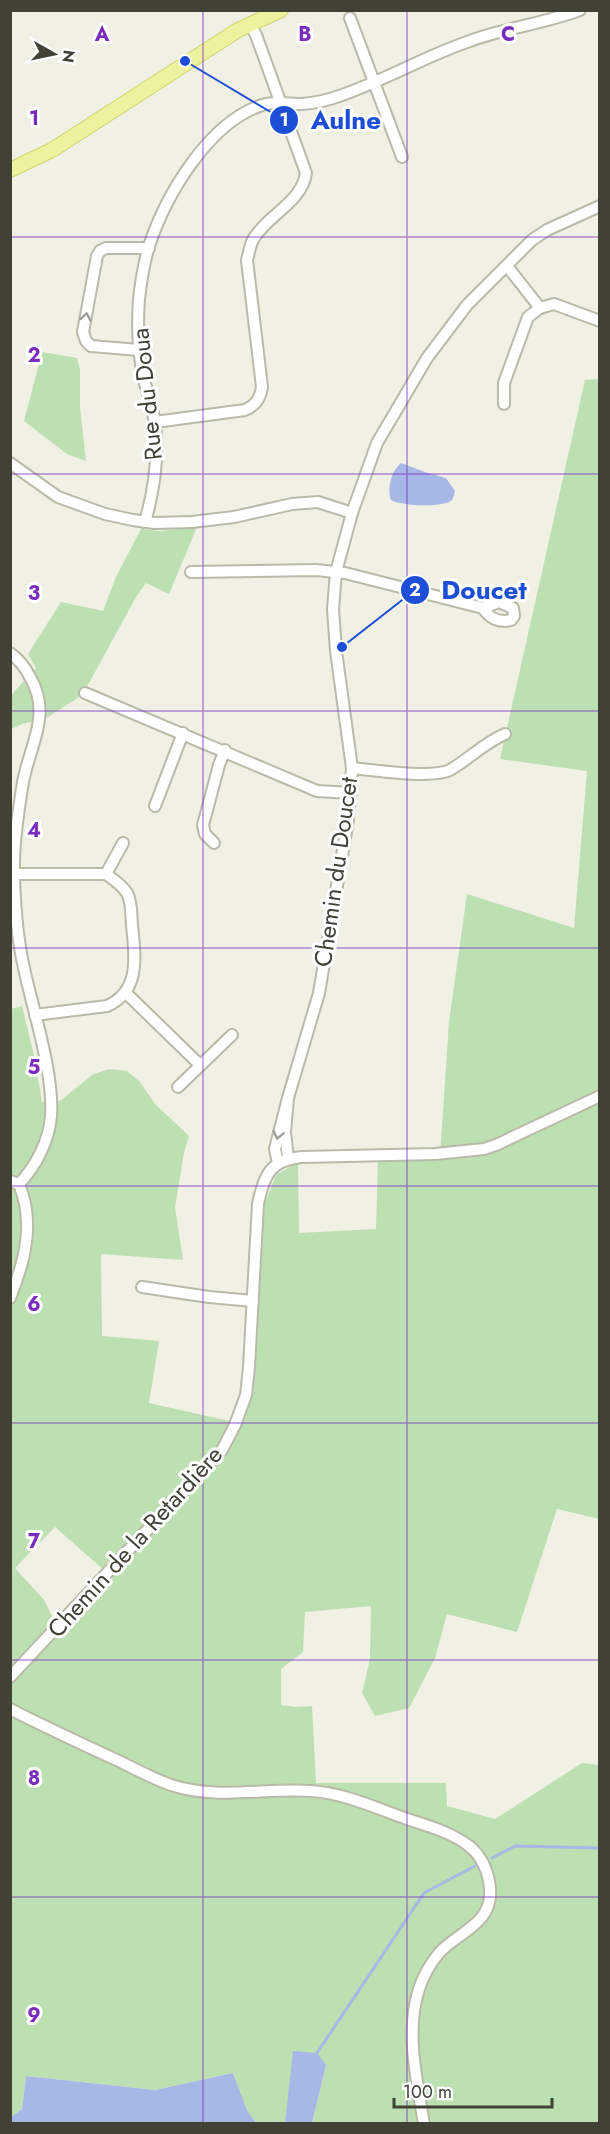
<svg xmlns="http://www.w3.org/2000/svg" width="610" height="2134" viewBox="0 0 610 2134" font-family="Jost,sans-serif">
<rect width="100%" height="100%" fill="#f0f0e5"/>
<!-- green -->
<g fill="#bce0b2" fill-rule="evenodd">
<path d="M 42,352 L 77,358 L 80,370 L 80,407 L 86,461 L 67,454 L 24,421 Z"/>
<path d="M 599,379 L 599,1519 L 557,1509 L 517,1632 L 447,1614 L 435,1658 L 409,1708 L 375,1716 L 362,1693 L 370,1659 L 371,1606 L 305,1612 L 303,1652 L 281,1669 L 281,1705 L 296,1707 L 312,1706 L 316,1783 L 446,1783 L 447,1806 L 495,1819 L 582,1763 L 599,1765 L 599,2123 L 312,2123 L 326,2065 L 285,2123 L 256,2123 L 247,2110 L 233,2073 L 155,2090 L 26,2076 L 22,2109 L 11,2117 L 11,1009 L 22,1006 L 34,1055 L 42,1102 L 60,1101 L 92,1075 L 109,1069 L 127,1071 L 140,1082 L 155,1104 L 189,1136 L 184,1153 L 175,1207 L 183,1260 L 101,1254 L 102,1336 L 159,1341 L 149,1403 L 243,1424 L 251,1397 L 264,1206 L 276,1175 L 298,1162 L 299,1233 L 376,1229 L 378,1160 L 440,1157 L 449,1022 L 467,894 L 574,928 L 587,771 L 500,759 L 585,380 ZM 55,1527 L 113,1578 L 65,1629 L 54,1620 L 44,1600 L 15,1568 Z"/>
<path d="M 197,527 L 169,594 L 146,583 L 136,597 L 89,683 L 79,697 L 45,719 L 22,724 L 11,729 L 10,696 L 36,668 L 28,654 L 61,602 L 103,611 L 116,577 L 141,529 L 160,531 Z"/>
</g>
<!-- water -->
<g fill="#a8b8e6">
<path d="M 401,463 L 425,472 L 446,478 L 455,491 C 454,494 454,497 452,500 C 444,508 401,506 391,500 C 387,489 391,471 401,463 Z"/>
<path d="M 293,2051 L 317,2053 L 326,2065 L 312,2123 L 285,2123 Z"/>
<path d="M 233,2073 L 247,2110 L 256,2123 L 11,2123 L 11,2117 L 22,2109 L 26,2076 L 155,2090 Z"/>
</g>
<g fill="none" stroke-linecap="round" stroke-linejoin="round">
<!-- stream -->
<g stroke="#a8b8e6" stroke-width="3">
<path d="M 492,1858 L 515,1846 L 600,1848"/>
<path d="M 317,2053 L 424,1893 L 475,1866"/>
</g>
<!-- minor casing -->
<g stroke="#babaa9" stroke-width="14">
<g id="minor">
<path d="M 350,18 L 402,157"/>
<path d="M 507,266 L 540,308 L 554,304 L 600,321"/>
<path d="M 139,350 L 91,346 L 86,341 L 83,332 L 97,256 L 100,251 L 106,248 L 149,248"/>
<path d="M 504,404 L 504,383 L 528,317 L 540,308"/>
<path d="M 155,422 L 245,410 C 256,405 260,399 262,387 L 247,260 C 249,253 250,244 254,238 C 269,214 302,202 306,173 L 256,35 L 250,24"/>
<path d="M 10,463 L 58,497 L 105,514 L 133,520 L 154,523 L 192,522 L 234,517 L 292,504 L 318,502 L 352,513"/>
<path d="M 145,522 C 154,490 159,457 155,424 C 153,409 148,394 144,380 C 138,353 137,326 139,299 C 141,281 144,263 149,246 C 166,195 208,123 262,105 C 275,101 289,104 302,104 C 316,103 329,100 342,95 C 385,80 424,57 467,42 C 503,28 543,24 580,10"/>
<path d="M 191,572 L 316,570 L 345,573 L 483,608 L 499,602 L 513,608 L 514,616 L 511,620 C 499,623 489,618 483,608"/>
<path d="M 10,653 C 20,660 25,667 30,677 C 52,714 30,745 23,782 C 18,813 13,846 14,877 C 15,908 17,938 24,968 C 33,1011 54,1073 51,1116 C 49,1141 36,1166 19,1184"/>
<path d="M 85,693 L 317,791 L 351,793"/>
<path d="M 352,768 C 373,770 432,779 450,770 C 469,759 484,743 505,734"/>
<path d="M 155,806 L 183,733"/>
<path d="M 214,843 L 205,834 L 203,825 L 219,765 L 225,750"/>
<path d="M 14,874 L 106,874 C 113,879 122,885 127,893 C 132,902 131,914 132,925 C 135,956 141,991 107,1006 L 35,1015"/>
<path d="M 106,874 L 123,843"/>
<path d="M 126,993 L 200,1065"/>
<path d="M 178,1087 L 232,1035"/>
<path d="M 288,1098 L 319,993 L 348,820 L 352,768 L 336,651 L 333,609 L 336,572 L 352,513 L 377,443 L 427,358 L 467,305 L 532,240 L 547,230 L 600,206"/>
<path d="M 278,1163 L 275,1149 L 288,1098 L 285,1132 L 288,1158"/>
<path d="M 10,1181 L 19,1184 C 35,1222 25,1261 10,1298"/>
<path d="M 142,1287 L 209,1297 L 253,1301"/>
<path d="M 10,1677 L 222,1450 L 235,1425 L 246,1395 L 249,1367 L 258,1204 C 264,1175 270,1160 302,1157 L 435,1154 L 484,1149 L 496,1145 L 600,1096"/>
<path d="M 10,1709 C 47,1728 84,1745 121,1762 C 137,1770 154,1779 171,1785 C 217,1800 264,1788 311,1791 C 344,1793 376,1808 407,1819 C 428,1826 451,1832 469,1846 C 482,1856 489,1873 490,1889 C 493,1924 458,1932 439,1953 C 431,1963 423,1976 419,1989 C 405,2031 417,2081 424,2124"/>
</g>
</g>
<!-- major casing -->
<g stroke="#d1d46f" stroke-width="16">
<path id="major" d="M 10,170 L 52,150 L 238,30 L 281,10"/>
</g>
<!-- minor -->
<use href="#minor" stroke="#fff" stroke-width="10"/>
<!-- major -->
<use href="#major" stroke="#eef19d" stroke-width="14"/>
</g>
<!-- one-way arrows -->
<defs><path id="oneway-chevron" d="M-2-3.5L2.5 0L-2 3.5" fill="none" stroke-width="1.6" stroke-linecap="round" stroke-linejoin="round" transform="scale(1.5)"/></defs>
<g stroke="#a0a09a">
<use href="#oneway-chevron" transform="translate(86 317) rotate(-80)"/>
<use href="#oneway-chevron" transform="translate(278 1135) rotate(102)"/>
</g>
<!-- grid -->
<path fill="none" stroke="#7b2cbf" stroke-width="1.5" stroke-opacity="0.55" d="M 203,10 L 203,2124M 407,10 L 407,2124M 10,237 L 600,237M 10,474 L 600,474M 10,711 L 600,711M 10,948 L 600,948M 10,1186 L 600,1186M 10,1423 L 600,1423M 10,1660 L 600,1660M 10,1897 L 600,1897"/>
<g text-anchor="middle" stroke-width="6" stroke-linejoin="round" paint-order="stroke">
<!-- street labels -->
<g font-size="24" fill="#414135" stroke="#fff">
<text transform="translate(147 394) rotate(-96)" y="8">Rue du Doua</text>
<text transform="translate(336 872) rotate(-82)" y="8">Chemin du Doucet</text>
<text transform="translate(135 1542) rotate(-48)" y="8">Chemin de la Retardière</text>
</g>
</g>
<g font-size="20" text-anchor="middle" font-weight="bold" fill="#7b2cbf" stroke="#fff" stroke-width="6" stroke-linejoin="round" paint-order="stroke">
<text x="102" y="41">A</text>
<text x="305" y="41">B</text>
<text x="508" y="41">C</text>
<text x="34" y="125">1</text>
<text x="34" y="362">2</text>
<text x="34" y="600">3</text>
<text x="34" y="837">4</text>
<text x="34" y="1074">5</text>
<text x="34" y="1311">6</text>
<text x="34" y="1548">7</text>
<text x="34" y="1785">8</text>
<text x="34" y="2022">9</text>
</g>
<!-- callouts -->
<path fill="none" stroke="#1d4ed8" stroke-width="2" d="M185 61L284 120M342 647L415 590"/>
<g fill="#1d4ed8" stroke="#fff" stroke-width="2">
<circle cx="185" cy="61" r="6"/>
<circle cx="342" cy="647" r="6"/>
<circle cx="284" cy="120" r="15"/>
<circle cx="415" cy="590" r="15"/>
</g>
<g font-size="18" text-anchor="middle" font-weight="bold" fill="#fff">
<text x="284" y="126">1</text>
<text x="415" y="596">2</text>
</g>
<g font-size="26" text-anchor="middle" font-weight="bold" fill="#1d4ed8" stroke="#fff" stroke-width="6" stroke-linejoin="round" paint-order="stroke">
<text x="346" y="129">Aulne</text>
<text x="484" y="599">Doucet</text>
</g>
<!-- border -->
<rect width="610" height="2134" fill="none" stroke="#414135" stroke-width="24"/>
<!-- north arrow -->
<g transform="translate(54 54) rotate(99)" stroke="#ffffff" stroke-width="4.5" paint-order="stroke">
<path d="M0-4.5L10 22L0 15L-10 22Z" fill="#414135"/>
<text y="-9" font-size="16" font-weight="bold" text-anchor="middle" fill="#414135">N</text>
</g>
<!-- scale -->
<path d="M394 2098v9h158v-9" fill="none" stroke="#414135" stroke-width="3"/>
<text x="403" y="2098" font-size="18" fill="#414135" stroke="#ffffff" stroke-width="4.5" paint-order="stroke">100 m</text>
</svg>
